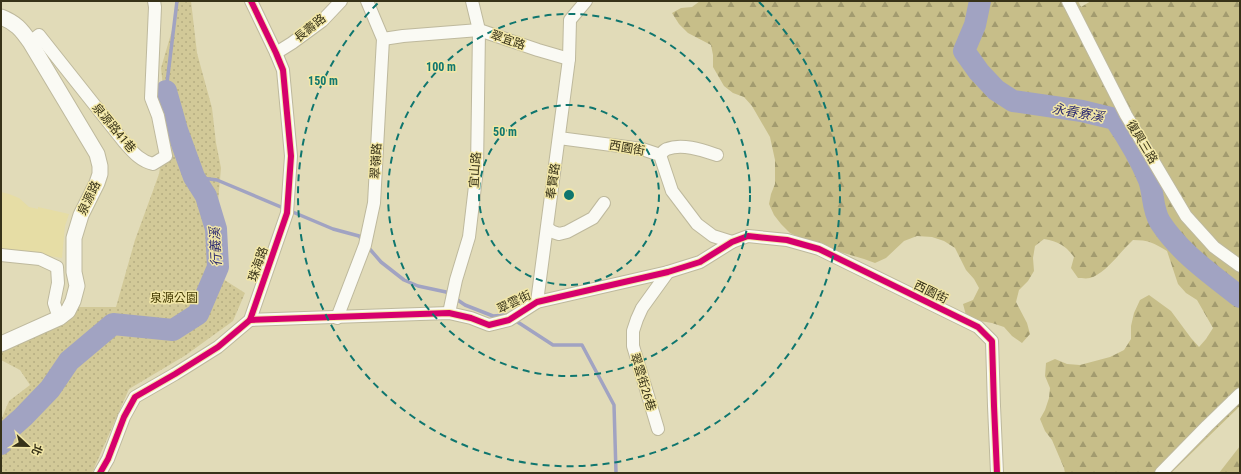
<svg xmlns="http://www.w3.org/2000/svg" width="1241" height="474" viewBox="0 0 1241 474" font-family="'Roboto Condensed','Noto Sans TC',sans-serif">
<defs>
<pattern id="forest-firs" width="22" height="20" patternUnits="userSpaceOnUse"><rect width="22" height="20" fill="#c7be89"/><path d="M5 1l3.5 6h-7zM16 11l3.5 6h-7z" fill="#a29b6f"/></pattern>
<pattern id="park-dots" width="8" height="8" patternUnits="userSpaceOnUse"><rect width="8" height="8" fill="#d2c998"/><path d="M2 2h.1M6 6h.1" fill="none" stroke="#b5ad82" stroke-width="1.8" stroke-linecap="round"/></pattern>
</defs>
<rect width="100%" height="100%" fill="#e1dbb8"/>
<!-- built -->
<path fill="#e6dda5" d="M 1,192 L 9,194 L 19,198 L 29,207 L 38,209 L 38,207 L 69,214 L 65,226 L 62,258 L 1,248 Z"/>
<!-- forest -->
<g fill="url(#forest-firs)">
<path d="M 700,1 L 1078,1 L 1081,7 L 1091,1 L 1240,1 L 1240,406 L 1171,473 L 1065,473 L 1064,468 L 1052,440 L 1045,431 L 1040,419 L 1045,410 L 1049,398 L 1050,388 L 1045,376 L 1046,363 L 1055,359 L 1067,364 L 1080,365 L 1110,357 L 1124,350 L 1131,339 L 1131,326 L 1134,313 L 1140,300 L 1149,295 L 1171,311 L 1191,338 L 1199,347 L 1206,339 L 1213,328 L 1197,300 L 1186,293 L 1178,284 L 1167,251 C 1154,243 1148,240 1133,240 C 1121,251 1105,274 1090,278 C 1086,279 1081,278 1078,278 L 1071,268 L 1074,257 C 1065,245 1059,242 1044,239 L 1035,246 L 1033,258 L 1034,271 L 1028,281 L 1019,290 L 1016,302 L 1027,323 L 1030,334 L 1022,343 L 1012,336 L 1004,327 L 992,323 L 980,321 L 966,315 L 963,304 L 973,300 L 979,288 L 974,279 L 966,270 L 955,248 L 944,241 L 932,237 L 917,236 L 904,241 L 886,258 L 875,263 L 864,259 L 823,247 L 801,238 L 790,233 L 781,224 L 774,215 L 769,204 L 771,194 L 775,184 L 775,160 L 770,137 L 752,106 L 744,97 L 733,93 L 724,86 L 713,67 L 713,55 L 711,45 L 688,33 L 679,24 L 672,13 L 681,8 L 692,7 Z"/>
<path d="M 1240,446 L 1240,473 L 1219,473 Z"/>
</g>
<!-- park -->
<path fill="url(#park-dots)" d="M 177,1 L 191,1 L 197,53 L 212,108 L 216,143 L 221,168 L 215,237 L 223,279 L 245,293 L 233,321 L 186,355 L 129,389 L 92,473 L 1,473 L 1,420 L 9,401 L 30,385 L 20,370 L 1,360 L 1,353 L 67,321 L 77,307 L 116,307 L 135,240 L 159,174 L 167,124 L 161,68 L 173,27 Z"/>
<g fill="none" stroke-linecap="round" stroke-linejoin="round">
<!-- stream -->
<g stroke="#a1a3c2" stroke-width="3.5">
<path d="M 166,91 L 177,1"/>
<path d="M 194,177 L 217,180 L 333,229 L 359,236 L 362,240"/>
<path d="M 368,247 L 381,262 L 404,280 L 418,286 L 446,292 L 465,305 L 493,316 L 506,315"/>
<path d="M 513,319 L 553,345 L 582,345 L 614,405 L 616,473"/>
</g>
<!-- river -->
<g stroke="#a1a3c2" stroke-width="22">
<path d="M 980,1 L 975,25 L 964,51 L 979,72 L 996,90 L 1013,101 L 1082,111 L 1115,119 C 1128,138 1140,158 1149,180 C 1154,194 1152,209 1160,222 C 1180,253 1211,274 1240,297"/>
<path d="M 1,444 L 5,433 L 23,417 L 50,389 L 69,361 L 113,324 L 173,330 L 198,314 L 218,267 L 216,229 L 206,196 L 194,177 L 177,130 L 166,91"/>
</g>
<!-- minor casing -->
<g stroke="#beb99d" stroke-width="14">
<g id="minor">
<path d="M 1068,1 L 1126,115 L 1186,216 L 1214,247 L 1240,266"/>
<path d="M 383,39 L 403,36 L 479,30 L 538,50 L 569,59"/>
<path d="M 30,42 L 39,35 L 124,142 C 133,152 140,161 153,164 L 166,156 L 158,116 L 151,98 L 155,7 L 154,1"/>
<path d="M 276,53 L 292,43 L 322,21 L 341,1"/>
<path d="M 559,138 L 642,149 L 660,155 L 672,191 L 697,224 L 713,236 L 732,242"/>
<path d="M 660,155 C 662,153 664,150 667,149 C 682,143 702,150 717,155"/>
<path d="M 547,228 L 553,232 L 559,234 L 567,232 L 593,218 L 604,203"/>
<path d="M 1,255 L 40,259 L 57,267 L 58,283 L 54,303 L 59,318"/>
<path d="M 537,302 L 569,59 L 570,20 L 586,1"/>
<path d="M 449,313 L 456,280 L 469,237 L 477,169 L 479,30 L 472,1"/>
<path d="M 337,318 L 365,245 L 374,203 L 383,39 L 367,1"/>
<path d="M 250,320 L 449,313 L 471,318 L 489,325 L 509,320 L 537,302 L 668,272 L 700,262 L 732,242 L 748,236 L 787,240 L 819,249 L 978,327 L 992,341 L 994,406 L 997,473"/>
<path d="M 658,429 L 633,346 L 633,331 L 637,319 L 642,308 L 668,272"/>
<path d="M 100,473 L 108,459 L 124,417 L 135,397 L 175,374 L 218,347 L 250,320 L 287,213 L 291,156 L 283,70 L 276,53 L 251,1"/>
<path d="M 1161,473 L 1207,426 L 1240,394"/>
</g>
</g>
<!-- tertiary casing -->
<g stroke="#beb99d" stroke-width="17">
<path id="tertiary" d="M 1,17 C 16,23 21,29 30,42 L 97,154 L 100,166 L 100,174 L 97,183 L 81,215 L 74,238 L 74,272 L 77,286 L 73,301 L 68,311 L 59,318 L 1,344"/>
</g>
<!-- minor -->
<use href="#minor" stroke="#fafaf4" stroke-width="12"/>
<!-- tertiary -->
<use href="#tertiary" stroke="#fafaf4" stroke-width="15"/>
<!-- cycleway casing -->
<g stroke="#f2e7a7" stroke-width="8">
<g id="cycleway">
<path d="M 250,320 L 449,313 L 471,318 L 489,325 L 509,320 L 537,302 L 668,272 L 700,262 L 732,242 L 748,236 L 787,240 L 819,249 L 978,327 L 992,341 L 994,406 L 997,473"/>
<path d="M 100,473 L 108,459 L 124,417 L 135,397 L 175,374 L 218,347 L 250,320 L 287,213 L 291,156 L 283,70 L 276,53 L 251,1"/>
</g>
</g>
<!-- cycleway -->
<use href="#cycleway" stroke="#d6006c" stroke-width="6"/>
</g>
<!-- distance rings -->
<g fill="none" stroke="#0f766e" stroke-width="2" stroke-dasharray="7 5">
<circle cx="569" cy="195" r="90"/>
<circle cx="569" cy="195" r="181"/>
<path d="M759 2A271 271 0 1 1 379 2"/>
</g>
<g text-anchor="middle" stroke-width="3" stroke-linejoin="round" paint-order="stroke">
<!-- street labels -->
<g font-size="12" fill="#373218" stroke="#f2e7a7">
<text transform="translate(310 28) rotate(-39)" y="4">長壽路</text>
<text transform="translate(508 40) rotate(19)" y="4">翠宜路</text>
<text transform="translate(114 128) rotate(50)" y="4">泉源路41巷</text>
<text transform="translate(1142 142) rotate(59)" y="4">復興三路</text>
<text transform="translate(627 148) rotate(10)" y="4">西園街</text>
<text transform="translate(376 161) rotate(-87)" y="4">翠嶺路</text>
<text transform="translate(475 170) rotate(-86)" y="4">宜山路</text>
<text transform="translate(553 181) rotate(-82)" y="4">奉賢路</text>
<text transform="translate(89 198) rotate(-65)" y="4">泉源路</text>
<text transform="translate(258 264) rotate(-71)" y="4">珠海路</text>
<text transform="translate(931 292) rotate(26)" y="4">西園街</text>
<text transform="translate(514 302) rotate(-26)" y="4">翠雲街</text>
<text transform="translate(643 382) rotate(73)" y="4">翠雲街26巷</text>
</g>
<!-- park labels -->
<g font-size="12" fill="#453c03" stroke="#f2e7a7">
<text x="174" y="302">泉源公園</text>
</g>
<!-- water labels -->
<g font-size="13" font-style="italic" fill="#2b2970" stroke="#f2e7a7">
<text transform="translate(1078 112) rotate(10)" y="5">永春寮溪</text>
<text transform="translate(215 247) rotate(-93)" y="5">行義溪</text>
</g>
</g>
<circle cx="569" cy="195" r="6" fill="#0f766e" stroke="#f2e7a7" stroke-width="2"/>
<g font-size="12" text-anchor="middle" font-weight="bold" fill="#0f766e" stroke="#f2e7a7" stroke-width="3" stroke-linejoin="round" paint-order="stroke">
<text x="441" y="71">100 m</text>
<text x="323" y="85">150 m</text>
<text x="505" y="136">50 m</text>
</g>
<!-- border -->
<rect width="1241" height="474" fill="none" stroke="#373218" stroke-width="4"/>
<!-- north arrow -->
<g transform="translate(28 446) rotate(112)" stroke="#f2e7a7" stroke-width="3" paint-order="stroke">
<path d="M0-3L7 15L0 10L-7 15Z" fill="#373218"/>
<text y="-6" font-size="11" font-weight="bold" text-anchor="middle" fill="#373218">北</text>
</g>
</svg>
